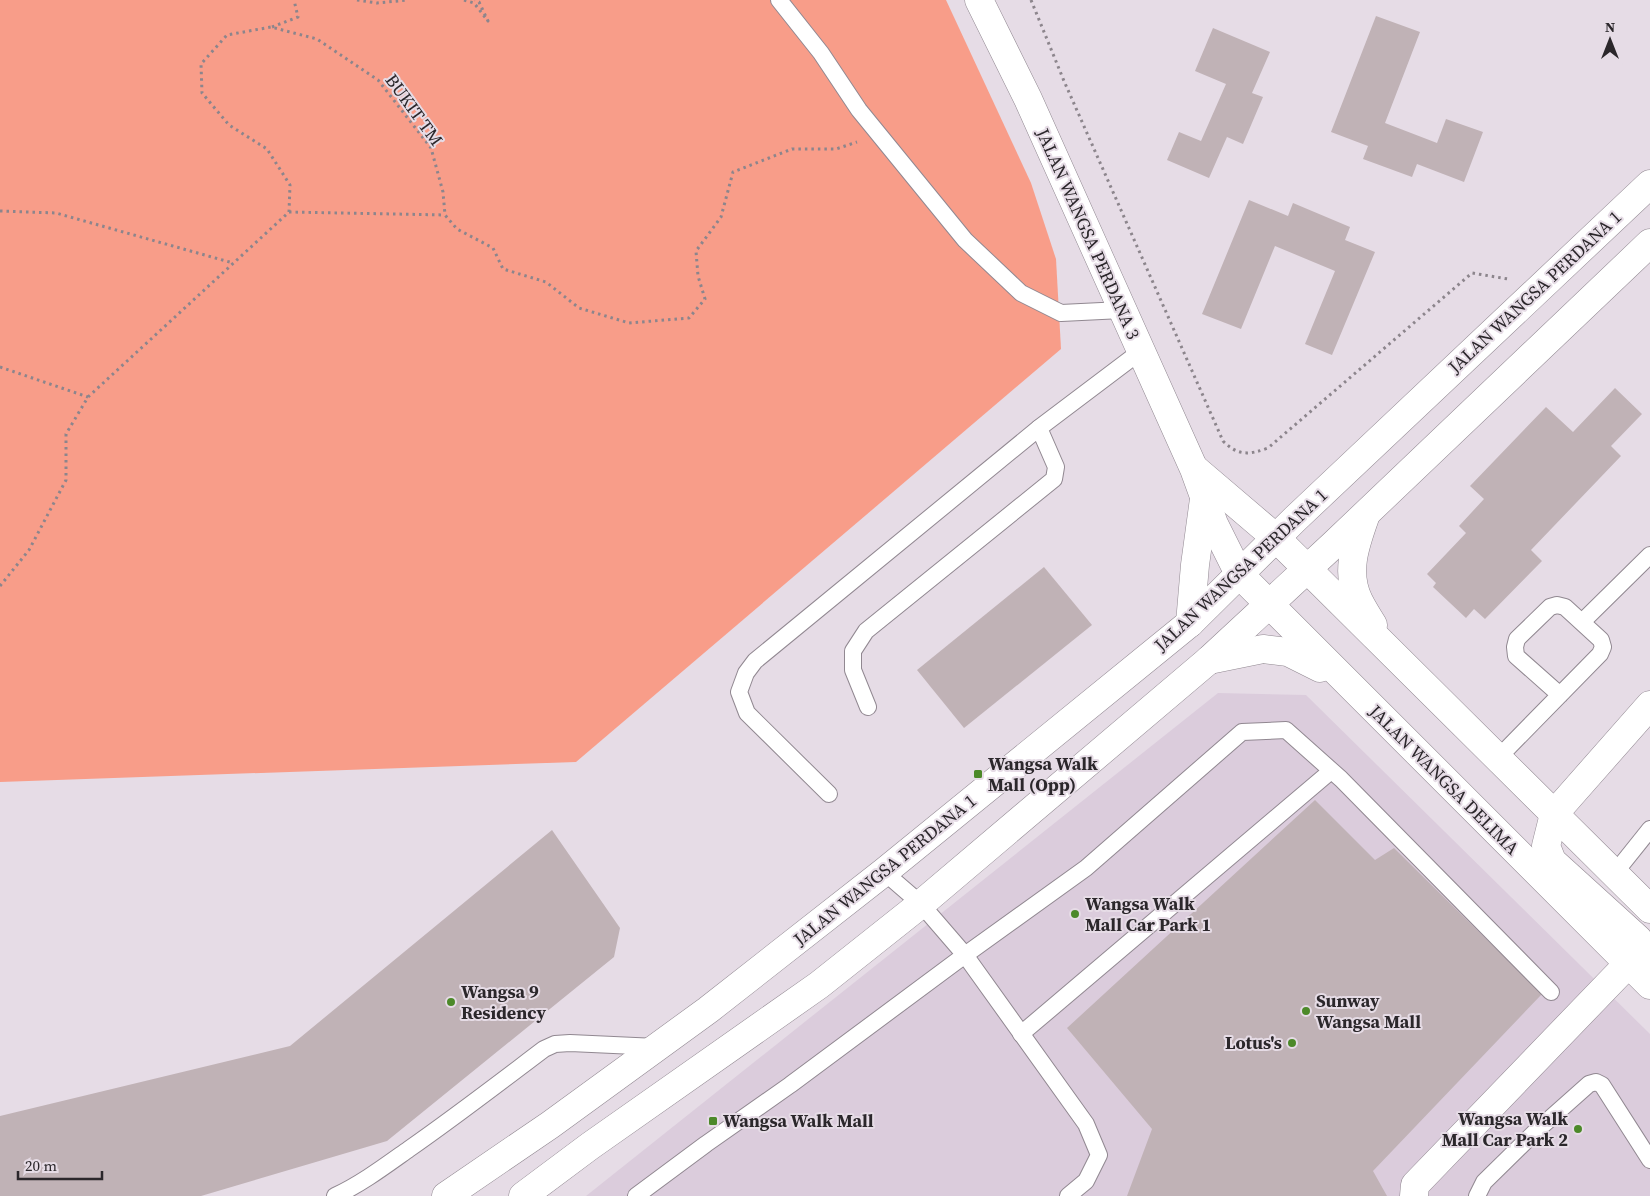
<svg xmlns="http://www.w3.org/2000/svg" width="1650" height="1196" viewBox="0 0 1650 1196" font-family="'Source Serif 4',serif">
<rect width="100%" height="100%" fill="#e6dce6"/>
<!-- built -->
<path fill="#dbccdc" d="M 1218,693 L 1306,695 L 1650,1034 L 1650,1196 L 586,1196 Z"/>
<!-- green -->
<path fill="#f89d89" d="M 0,0 L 946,0 L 1031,183 L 1056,259 L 1061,349 L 576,762 L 0,782 Z"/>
<!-- building -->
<g fill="#c0b2b6">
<path d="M 1376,16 L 1420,32 L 1385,123 L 1437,143 L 1446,119 L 1483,132 L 1464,182 L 1417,164 L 1412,177 L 1363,159 L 1368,146 L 1331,132 Z"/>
<path d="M 1213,28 L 1270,52 L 1252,93 L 1263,97 L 1243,144 L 1227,137 L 1209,178 L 1167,160 L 1179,132 L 1201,141 L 1226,84 L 1195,71 Z"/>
<path d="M 1249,200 L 1288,216 L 1293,203 L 1350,227 L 1345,240 L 1375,252 L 1332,355 L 1305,344 L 1335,271 L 1275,246 L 1241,329 L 1202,314 Z"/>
<path d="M 1615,388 L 1642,414 L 1611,446 L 1621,456 L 1531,550 L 1542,561 L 1485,619 L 1474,609 L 1466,618 L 1433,587 L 1436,583 L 1427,574 L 1466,533 L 1459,526 L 1484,499 L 1470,486 L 1546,407 L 1573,432 Z"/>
<path d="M 1044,567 L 1092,625 L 964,728 L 917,670 Z"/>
<path d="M 1315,800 L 1375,860 L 1394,848 L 1542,994 L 1373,1171 L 1387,1196 L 1127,1196 L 1152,1129 L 1067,1028 Z"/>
<path d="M 552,830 L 620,928 L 614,957 L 387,1141 L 201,1196 L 0,1196 L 0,1116 L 290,1046 Z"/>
</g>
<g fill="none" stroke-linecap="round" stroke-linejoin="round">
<!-- lane casing -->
<g stroke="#918891" stroke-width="18">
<g id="lane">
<path d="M 779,0 L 821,53 L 859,110 L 965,240 L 1021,293 L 1061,313 L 1122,310"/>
<path d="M 1582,622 L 1650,555"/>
<path d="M 868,707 L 853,670 L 853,651 L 866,631 L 1054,479 L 1056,467 L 1039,428"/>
<path d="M 1497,759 L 1600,654 L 1603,647 L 1601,640 L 1565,607 L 1557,605 L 1550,607 L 1517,639 L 1515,647 L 1516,656 L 1560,695"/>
<path d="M 829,794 L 747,713 L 739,692 L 746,673 L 755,661 L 1039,428 L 1141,351"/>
<path d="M 884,872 L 921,904 L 965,955 L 1086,1124 L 1099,1155 L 1086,1181 L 1068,1196"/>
<path d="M 1614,874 L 1650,829"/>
<path d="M 1021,1034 L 1331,771"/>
<path d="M 335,1196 C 361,1184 385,1166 409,1149 C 455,1117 499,1083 544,1049 L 555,1044 L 570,1043 L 657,1047"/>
<path d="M 636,1196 L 706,1144 L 790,1085 L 965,955 L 1086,868 L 1242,732 L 1286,730 L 1341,779 L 1551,992"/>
<path d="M 1477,1196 L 1484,1182 L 1535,1132 L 1589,1084 L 1596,1082 L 1602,1085 L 1650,1160"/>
</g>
</g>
<!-- street casing -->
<g stroke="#918891" stroke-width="29">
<g id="street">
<path d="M 1650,705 L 1554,814 L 1546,846 L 1552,861 L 1638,939 L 1650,968"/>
<path d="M 1414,1196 L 1415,1185 L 1629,963"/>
</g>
</g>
<!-- secondary casing -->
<g stroke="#918891" stroke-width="29">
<g id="secondary">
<path d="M 979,0 L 1028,99 L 1194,469 L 1214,524 L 1239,574 L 1650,985"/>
<path d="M 1195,469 L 1276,538 L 1650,909"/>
<path d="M 1365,517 C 1355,545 1345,573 1359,601 C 1363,609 1368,617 1373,625"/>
<path d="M 1190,623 L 1195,565 L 1204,499"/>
<path d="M 1209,660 L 1263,649 L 1288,652 L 1320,668"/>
<path d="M 446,1196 L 550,1125 L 708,1010 L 884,872 L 1190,623 L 1295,519 L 1650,184"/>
<path d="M 523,1196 L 590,1146 L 819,985 L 921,904 L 1209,660 L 1333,545 L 1650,243"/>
</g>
</g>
<!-- path -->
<g stroke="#8c858c" stroke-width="3" stroke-dasharray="2.5 4" stroke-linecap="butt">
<path d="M 357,0 L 377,3 L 408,0"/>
<path d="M 464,0 L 474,3 L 488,21 L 479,2 L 475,0"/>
<path d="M 1031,0 L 1064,81 L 1223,441 C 1238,456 1249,455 1268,448 L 1472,273 L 1508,279"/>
<path d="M 272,27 L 298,17 L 294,0"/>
<path d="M 0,211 L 56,213 L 233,263"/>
<path d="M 289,212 L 445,215"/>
<path d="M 0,367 L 88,397"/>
<path d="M 0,586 L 29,550 L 66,480 L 66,434 L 88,397 L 289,212 L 290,185 L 267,149 L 229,125 L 202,93 L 201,64 L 227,35 L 271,27 L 317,39 L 378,80 L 431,148 L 443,192 L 445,215 L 457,229 L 493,248 L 503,269 L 546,282 L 579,308 L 629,323 L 689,318 L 705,299 L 698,276 L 696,251 L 721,217 L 733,172 L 792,149 L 836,149 L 857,142"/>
</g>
<!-- lane -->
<use href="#lane" stroke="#fff" stroke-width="16"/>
<!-- street -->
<use href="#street" stroke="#fff" stroke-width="28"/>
<!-- secondary -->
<use href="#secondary" stroke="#fff" stroke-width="28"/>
</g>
<!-- markers -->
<g fill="#4c8929" stroke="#e6dce6" stroke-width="2">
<rect x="973" y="769" width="10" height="10" rx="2.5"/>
<circle cx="1075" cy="914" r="5"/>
<circle cx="451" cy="1002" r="5"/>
<circle cx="1306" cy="1011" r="5"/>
<circle cx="1292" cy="1043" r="5"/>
<rect x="708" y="1116" width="10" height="10" rx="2.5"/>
<circle cx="1578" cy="1129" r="5"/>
</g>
<g text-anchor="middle" stroke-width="4" stroke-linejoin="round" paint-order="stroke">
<!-- street labels -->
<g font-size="18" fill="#2b272b" stroke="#e6dce6">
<text transform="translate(414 110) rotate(54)" y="6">BUKIT TM</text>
<text transform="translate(1088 234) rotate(66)" y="6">JALAN WANGSA PERDANA 3</text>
<text transform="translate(1535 292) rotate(-43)" y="6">JALAN WANGSA PERDANA 1</text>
<text transform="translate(1241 570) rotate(-43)" y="6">JALAN WANGSA PERDANA 1</text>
<text transform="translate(1444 780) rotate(45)" y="6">JALAN WANGSA DELIMA</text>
<text transform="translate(885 870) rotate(-39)" y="6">JALAN WANGSA PERDANA 1</text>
</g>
<!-- poi labels -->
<g font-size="18" font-weight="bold" fill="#2b272b" stroke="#e6dce6" text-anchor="start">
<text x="988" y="770">Wangsa Walk<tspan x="988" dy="21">Mall (Opp)</tspan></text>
<text x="1085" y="910">Wangsa Walk<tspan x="1085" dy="21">Mall Car Park 1</tspan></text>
<text x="461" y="998">Wangsa 9<tspan x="461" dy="21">Residency</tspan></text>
<text x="1316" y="1007">Sunway<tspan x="1316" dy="21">Wangsa Mall</tspan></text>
<text x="1282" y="1049" text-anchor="end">Lotus's</text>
<text x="1568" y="1125" text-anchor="end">Wangsa Walk<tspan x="1568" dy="21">Mall Car Park 2</tspan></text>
<text x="723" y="1127">Wangsa Walk Mall</text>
</g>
</g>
<!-- north arrow -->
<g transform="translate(1610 40)" stroke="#e6dce6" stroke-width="4" paint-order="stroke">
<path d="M0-4L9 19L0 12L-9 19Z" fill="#2b272b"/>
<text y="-8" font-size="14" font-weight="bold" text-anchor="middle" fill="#2b272b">N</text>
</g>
<!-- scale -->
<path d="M18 1171v8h84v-8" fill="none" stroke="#2b272b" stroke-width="2.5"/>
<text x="25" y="1171" font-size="15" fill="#2b272b" stroke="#e6dce6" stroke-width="4" paint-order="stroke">20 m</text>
</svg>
